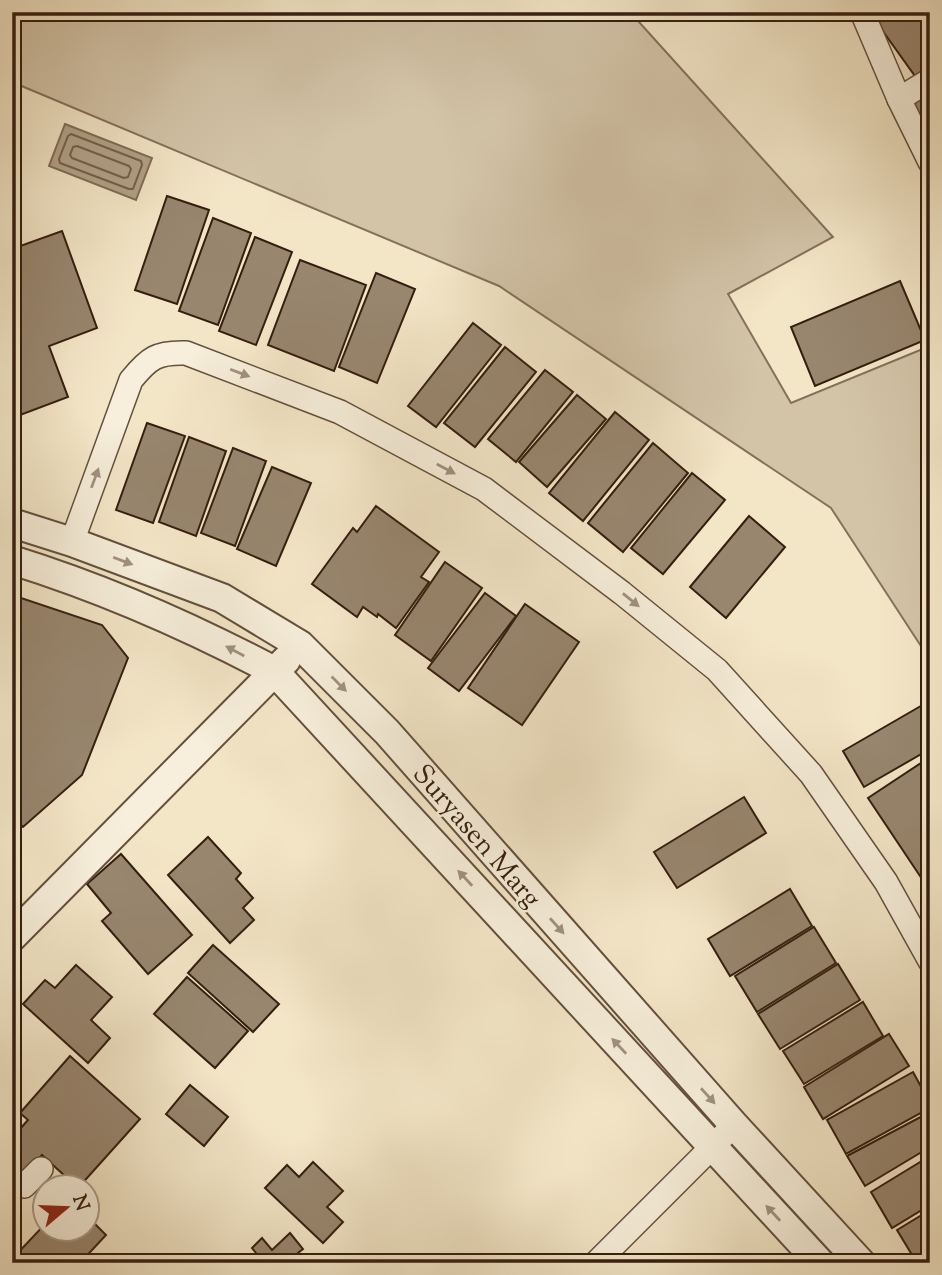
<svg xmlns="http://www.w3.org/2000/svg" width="942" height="1275" viewBox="0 0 942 1275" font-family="'Sorts Mill Goudy',serif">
<rect width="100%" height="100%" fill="#f3e6c7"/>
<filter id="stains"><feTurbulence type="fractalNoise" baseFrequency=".00286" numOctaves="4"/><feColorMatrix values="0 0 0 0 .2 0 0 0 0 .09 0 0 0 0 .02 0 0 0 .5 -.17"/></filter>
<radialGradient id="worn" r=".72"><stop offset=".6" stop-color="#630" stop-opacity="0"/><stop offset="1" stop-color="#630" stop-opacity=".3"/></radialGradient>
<!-- green -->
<path fill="#d3c4a8" stroke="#84715c" stroke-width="2" d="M 12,12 L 630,12 L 833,237 L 728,294 L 791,403 L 930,346 L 930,660 L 831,508 L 499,286 L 12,82 Z"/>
<!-- water -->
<path fill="#b2a289" stroke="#806d59" stroke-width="2" d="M 65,124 L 152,158 L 136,200 L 49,166 Z"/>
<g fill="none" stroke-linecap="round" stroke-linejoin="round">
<!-- shore -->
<g stroke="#74604c" stroke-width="2">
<path d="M 71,134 L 141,161 L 142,165 L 133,189 L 129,189 L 60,163 L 59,159 L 68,136 Z"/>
<path d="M 77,146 L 129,166 L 131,169 L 128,177 L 124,178 L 72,158 L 70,155 L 73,147 Z"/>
</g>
</g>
<!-- building -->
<g fill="#98866f" stroke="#351e10" stroke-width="2">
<path d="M 878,12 L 930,12 L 930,65 L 915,76 L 872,16 Z"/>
<path d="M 930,87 L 930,138 L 908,100 Z"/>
<path d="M 167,196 L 209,210 L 177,304 L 135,290 Z"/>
<path d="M 213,218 L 251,233 L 218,325 L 179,311 Z"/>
<path d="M 62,231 L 97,328 L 49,346 L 68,397 L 12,418 L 12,249 Z"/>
<path d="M 255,237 L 292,252 L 256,345 L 219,331 Z"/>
<path d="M 300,260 L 366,285 L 334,371 L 268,345 Z"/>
<path d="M 376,273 L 415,289 L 377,383 L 339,367 Z"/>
<path d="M 900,281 L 925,340 L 815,386 L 791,327 Z"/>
<path d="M 473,323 L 501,345 L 436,427 L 408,406 Z"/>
<path d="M 505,347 L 536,372 L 475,447 L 444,423 Z"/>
<path d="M 545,370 L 573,392 L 516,462 L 488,439 Z"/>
<path d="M 577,395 L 606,419 L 547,487 L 519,462 Z"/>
<path d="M 615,412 L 649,440 L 583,521 L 549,493 Z"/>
<path d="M 147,423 L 185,436 L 153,523 L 116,510 Z"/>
<path d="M 189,437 L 226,451 L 196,536 L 159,522 Z"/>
<path d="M 653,443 L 688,473 L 623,552 L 588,523 Z"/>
<path d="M 233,448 L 266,461 L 235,546 L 201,533 Z"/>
<path d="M 272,467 L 311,483 L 276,566 L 237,549 Z"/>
<path d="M 692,473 L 725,500 L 663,574 L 631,548 Z"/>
<path d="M 376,506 L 439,552 L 421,577 L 429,582 L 396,628 L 378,614 L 377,617 L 363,607 L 357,617 L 312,584 L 353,528 L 357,532 Z"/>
<path d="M 749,516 L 785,547 L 726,618 L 690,587 Z"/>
<path d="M 445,562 L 482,588 L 431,661 L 395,635 Z"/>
<path d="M 485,593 L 516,616 L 459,691 L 428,668 Z"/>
<path d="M 12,595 L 102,625 L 128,658 L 82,775 L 23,827 L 12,816 Z"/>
<path d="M 525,604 L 579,642 L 522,725 L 468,688 Z"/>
<path d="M 926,703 L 930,709 L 930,749 L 864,787 L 843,751 Z"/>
<path d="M 930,757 L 930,891 L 868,798 Z"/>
<path d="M 744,797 L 766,833 L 677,888 L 654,852 Z"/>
<path d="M 208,837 L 241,873 L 236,879 L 253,898 L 243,908 L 254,920 L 230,943 L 168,875 Z"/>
<path d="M 121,854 L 192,935 L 148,974 L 102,921 L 111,913 L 87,884 Z"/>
<path d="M 790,889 L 812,926 L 730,976 L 708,939 Z"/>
<path d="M 814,927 L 836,963 L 757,1012 L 735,976 Z"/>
<path d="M 213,945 L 279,1004 L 253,1032 L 188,973 Z"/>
<path d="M 838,964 L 860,1000 L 780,1049 L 758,1014 Z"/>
<path d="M 76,965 L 112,997 L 91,1020 L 110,1038 L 88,1063 L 23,1004 L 45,980 L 55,988 Z"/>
<path d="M 187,977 L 248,1031 L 215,1068 L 154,1014 Z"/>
<path d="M 863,1002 L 883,1036 L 804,1084 L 783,1051 Z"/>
<path d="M 889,1034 L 909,1066 L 823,1119 L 804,1087 Z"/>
<path d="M 70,1056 L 140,1119 L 78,1188 L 42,1155 L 25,1174 L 12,1162 L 12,1138 L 28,1120 L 20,1113 Z"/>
<path d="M 913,1072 L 930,1103 L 930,1108 L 846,1154 L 827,1120 Z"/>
<path d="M 190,1085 L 228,1117 L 204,1146 L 166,1114 Z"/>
<path d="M 930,1112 L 930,1147 L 865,1186 L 847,1156 Z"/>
<path d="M 930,1156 L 930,1205 L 892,1228 L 871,1192 Z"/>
<path d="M 313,1162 L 343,1191 L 327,1207 L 343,1222 L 323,1243 L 265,1188 L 287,1165 L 299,1177 Z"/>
<path d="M 930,1210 L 930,1255 L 917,1263 L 897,1230 Z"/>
<path d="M 88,1217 L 106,1235 L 80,1263 L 20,1263 L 14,1257 L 46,1223 L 46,1230 L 88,1230 Z"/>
<path d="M 290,1233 L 303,1249 L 298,1253 L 306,1263 L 264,1263 L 252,1248 L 262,1238 L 272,1250 Z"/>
</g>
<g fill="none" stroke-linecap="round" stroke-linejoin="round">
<!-- minor casing -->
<g stroke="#64503e" stroke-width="26">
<g id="minor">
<path d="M 862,12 L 899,99 L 930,162"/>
<path d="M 899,99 L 930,80"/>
<path d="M 72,542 L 131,380 C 149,358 157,352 186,353 L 340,412 L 484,489 L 622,593 L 717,670 L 811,774 L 886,882 L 930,961"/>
<path d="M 12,1178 L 24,1186 L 41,1169"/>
<path d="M 596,1263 L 734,1125"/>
</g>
</g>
<!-- tertiary casing -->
<g stroke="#64503e" stroke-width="32">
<g id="tertiary">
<path d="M 12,523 L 72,542 L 222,598 L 300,645 L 387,732 L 734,1125 L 861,1263"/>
<path d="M 12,560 C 102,588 191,627 274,671 L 820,1263"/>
<path d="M 12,937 L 286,660"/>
</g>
</g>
<!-- minor -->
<use href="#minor" stroke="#f7efdb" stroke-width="23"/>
<!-- tertiary -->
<use href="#tertiary" stroke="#f7efdb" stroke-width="28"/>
</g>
<!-- one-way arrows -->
<defs><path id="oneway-solid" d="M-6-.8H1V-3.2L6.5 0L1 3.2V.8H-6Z" transform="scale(1.75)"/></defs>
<g fill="#a09180">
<use href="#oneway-solid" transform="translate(240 373) rotate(21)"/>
<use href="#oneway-solid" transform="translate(446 469) rotate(28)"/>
<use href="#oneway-solid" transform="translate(95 478) rotate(-70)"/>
<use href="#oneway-solid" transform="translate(123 561) rotate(21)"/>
<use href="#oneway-solid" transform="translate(631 600) rotate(39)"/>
<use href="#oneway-solid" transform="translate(235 651) rotate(-152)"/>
<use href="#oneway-solid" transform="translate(339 684) rotate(45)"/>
<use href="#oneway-solid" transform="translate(465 878) rotate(-133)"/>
<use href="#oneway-solid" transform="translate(557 926) rotate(48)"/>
<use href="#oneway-solid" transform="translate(619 1046) rotate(-133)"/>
<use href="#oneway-solid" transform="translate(708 1096) rotate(48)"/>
<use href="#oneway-solid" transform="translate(773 1213) rotate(-133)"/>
</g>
<g text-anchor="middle" stroke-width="5" stroke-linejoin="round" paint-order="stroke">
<!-- street labels -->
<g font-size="28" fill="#351e10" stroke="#f7efdb">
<text transform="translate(478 835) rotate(49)" y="10">Suryasen Marg</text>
</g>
</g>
<!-- margin -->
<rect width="942" height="1275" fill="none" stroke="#f3e6c7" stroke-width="42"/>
<rect x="14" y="14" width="914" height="1247" fill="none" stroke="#351e10" stroke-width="3.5"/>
<rect x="21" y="21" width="900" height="1233" fill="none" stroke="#351e10" stroke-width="2"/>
<!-- north arrow -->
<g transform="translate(66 1208) rotate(71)"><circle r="33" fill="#f7efdb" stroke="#a99b8a" stroke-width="2"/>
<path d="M0-5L12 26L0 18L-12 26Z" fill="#8f2418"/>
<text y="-10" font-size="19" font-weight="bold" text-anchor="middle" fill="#351e10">N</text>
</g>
<rect width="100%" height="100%" filter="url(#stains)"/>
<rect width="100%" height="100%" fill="url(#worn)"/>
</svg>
